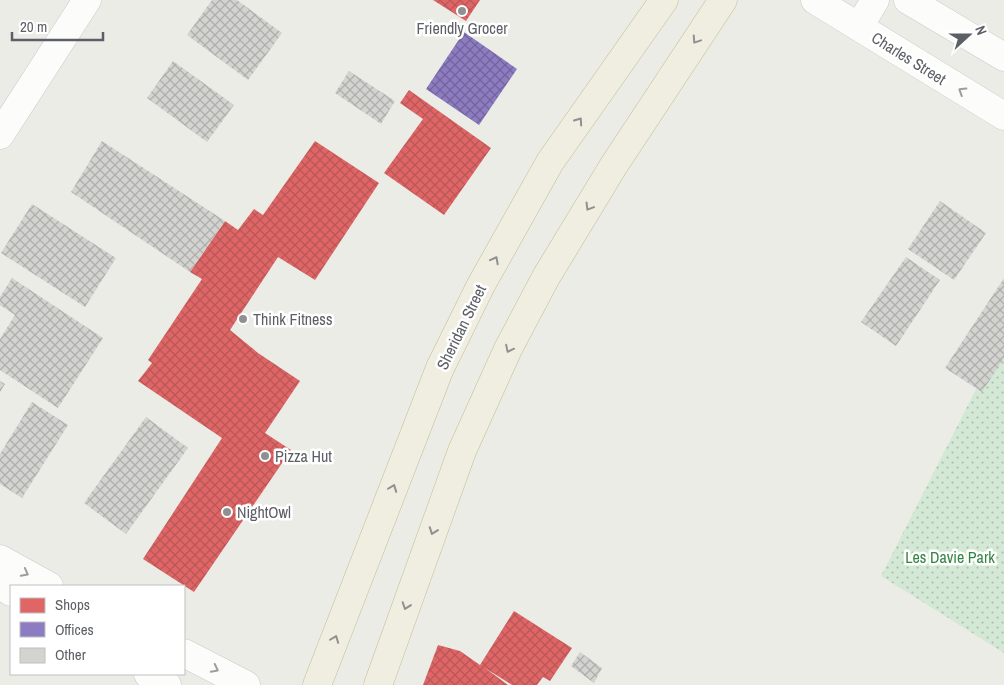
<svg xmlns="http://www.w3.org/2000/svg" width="1004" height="685" viewBox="0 0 1004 685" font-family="'Archivo Narrow',sans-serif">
<defs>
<pattern id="park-dots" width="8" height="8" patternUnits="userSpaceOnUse" patternTransform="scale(1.25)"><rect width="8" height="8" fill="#d4e9d5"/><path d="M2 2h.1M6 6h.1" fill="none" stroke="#afc0b0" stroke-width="1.8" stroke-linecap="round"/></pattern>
<pattern id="shops-cross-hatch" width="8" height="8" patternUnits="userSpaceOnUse" patternTransform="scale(1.25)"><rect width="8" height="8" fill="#e06666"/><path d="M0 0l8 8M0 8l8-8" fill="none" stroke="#b95758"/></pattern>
<pattern id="offices-cross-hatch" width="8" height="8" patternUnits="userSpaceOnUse" patternTransform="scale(1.25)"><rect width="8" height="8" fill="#8e7cc3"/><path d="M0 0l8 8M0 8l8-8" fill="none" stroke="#72649a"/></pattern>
<pattern id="building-cross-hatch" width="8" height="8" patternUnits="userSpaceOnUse" patternTransform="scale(1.25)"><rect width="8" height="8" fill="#d3d3d0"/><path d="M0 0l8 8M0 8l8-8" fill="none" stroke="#aeaeac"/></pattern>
</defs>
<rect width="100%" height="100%" fill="#ecece7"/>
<!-- park -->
<path fill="url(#park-dots)" d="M 1004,334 L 1004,653 L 881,576 Z"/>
<!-- shops -->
<g fill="url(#shops-cross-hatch)">
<path d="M 433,0 L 480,0 L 466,21 Z"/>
<path d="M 409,90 L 491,148 L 444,215 L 384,173 L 423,119 L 400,103 Z"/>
<path d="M 315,141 L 379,183 L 315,280 L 278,257 L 230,330 L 258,353 L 300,381 L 265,433 L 291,450 L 194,592 L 143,559 L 222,438 L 138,381 L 152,363 L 148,360 L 202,279 L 190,272 L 225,221 L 238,230 L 254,209 L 263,215 Z"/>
<path d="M 514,611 L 572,648 L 550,681 L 543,677 L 537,685 L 512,685 L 485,668 L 508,685 L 423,685 L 438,645 L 460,651 L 480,665 Z"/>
</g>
<!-- offices -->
<path fill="url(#offices-cross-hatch)" d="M 464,32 L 517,69 L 479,125 L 426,89 Z"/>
<!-- building -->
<g fill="url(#building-cross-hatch)">
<path d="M 212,0 L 237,0 L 282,33 L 248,80 L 187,35 Z"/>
<path d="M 173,61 L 234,105 L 207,142 L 147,98 Z"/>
<path d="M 349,71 L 395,101 L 381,124 L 335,93 Z"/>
<path d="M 102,141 L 225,221 L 190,272 L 71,192 Z"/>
<path d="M 940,201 L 986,233 L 954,280 L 908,249 Z"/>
<path d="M 32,204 L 116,258 L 85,307 L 1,253 Z"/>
<path d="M 906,257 L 940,280 L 896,346 L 861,322 Z"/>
<path d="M 12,278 L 103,338 L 58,408 L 0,370 L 0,339 L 15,315 L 0,305 L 0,297 Z"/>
<path d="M 1004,278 L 1004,358 L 982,392 L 945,368 Z"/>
<path d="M 0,381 L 5,384 L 0,392 Z"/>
<path d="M 32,402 L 68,425 L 22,498 L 0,484 L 0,454 Z"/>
<path d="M 146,417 L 188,448 L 126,534 L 84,503 Z"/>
<path d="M 580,652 L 602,668 L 594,683 L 571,666 Z"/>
</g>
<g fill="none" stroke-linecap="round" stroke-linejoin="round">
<!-- street casing -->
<g stroke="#c9cac9" stroke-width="29">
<g id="street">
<path d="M 815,0 L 1004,116"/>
<path d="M 908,0 L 1004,57"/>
<path d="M 859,27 L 875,0"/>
</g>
</g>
<!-- secondary casing -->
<g stroke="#c9cac9" stroke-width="29">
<g id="secondary">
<path d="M 0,135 L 87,0"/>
<path d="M 0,559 L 49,586"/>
<path d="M 0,585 L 11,592"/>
<path d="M 184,653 L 246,685"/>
<path d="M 148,674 L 167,685"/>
</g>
</g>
<!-- highway casing -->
<g stroke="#c4bc93" stroke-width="29">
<g id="highway">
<path d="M 317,685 L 440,368 L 481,285 L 550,162 L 664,0"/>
<path d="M 378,685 L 462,451 L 508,349 L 546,277 L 614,165 L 723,0"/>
</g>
</g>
<!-- street -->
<use href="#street" stroke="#fcfcfb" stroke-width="28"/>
<!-- secondary -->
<use href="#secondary" stroke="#fcfcfb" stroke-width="28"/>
<!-- highway -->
<use href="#highway" stroke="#efeee1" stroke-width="28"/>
</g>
<!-- one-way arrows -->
<defs><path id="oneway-chevron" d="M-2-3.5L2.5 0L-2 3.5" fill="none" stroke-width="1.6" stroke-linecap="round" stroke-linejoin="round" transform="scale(1.25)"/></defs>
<g stroke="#8f9190">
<use href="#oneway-chevron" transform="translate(696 40) rotate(124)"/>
<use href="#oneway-chevron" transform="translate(579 121) rotate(-55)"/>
<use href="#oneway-chevron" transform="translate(589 207) rotate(121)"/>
<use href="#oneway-chevron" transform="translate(495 260) rotate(-62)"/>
<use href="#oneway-chevron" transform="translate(509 349) rotate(116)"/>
<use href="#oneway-chevron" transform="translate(393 488) rotate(-69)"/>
<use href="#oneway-chevron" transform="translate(433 531) rotate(110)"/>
<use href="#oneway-chevron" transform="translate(406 606) rotate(109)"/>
<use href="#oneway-chevron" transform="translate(335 639) rotate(-69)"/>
</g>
<g stroke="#9c9ea1">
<use href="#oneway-chevron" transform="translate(962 91) rotate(-148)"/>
<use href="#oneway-chevron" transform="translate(25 573) rotate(28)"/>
<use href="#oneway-chevron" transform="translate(215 669) rotate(27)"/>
</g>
<!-- markers -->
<g fill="#8e9092" stroke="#fff" stroke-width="2">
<circle cx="462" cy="11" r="5"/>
<circle cx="243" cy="319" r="5"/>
<circle cx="265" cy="456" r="5"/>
<circle cx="227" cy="512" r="5"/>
</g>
<g text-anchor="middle" stroke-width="5" stroke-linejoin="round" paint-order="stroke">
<!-- poi labels -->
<g font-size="16" fill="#5c5f65" stroke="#fff" text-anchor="start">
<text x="462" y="34" text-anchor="middle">Friendly Grocer</text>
<text x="253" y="325">Think Fitness</text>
<text x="275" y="462">Pizza Hut</text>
<text x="237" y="518">NightOwl</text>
</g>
<!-- street labels -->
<g font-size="16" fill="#5c5f65" stroke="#fff">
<text transform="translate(909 58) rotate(32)" y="6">Charles Street</text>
<text transform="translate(461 327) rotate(-64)" y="6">Sheridan Street</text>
</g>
<!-- park labels -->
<g font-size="16" fill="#348542" stroke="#fff">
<text x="950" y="563">Les Davie Park</text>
</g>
</g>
<!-- legend -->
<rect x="10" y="585" width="175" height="90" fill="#ffffff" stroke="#bebfc1"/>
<rect x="20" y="598" width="25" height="15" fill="#e06666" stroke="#bebfc1"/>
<text x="55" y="610" font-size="15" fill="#5c5f65">Shops</text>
<rect x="20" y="622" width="25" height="15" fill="#8e7cc3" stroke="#bebfc1"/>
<text x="55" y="635" font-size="15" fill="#5c5f65">Offices</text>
<rect x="20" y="648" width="25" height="15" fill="#d3d3d0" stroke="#bebfc1"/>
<text x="55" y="660" font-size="15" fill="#5c5f65">Other</text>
<!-- north arrow -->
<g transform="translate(969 35) rotate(69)" stroke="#ffffff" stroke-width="4" paint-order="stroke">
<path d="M0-4L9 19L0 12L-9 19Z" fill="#5c5f65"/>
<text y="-8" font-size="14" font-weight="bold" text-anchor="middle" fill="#5c5f65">N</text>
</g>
<!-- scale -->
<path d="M12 32v8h91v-8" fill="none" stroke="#5c5f65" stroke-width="2.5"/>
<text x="20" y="32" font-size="15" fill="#5c5f65" stroke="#ffffff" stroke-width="4" paint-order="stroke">20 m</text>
</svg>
